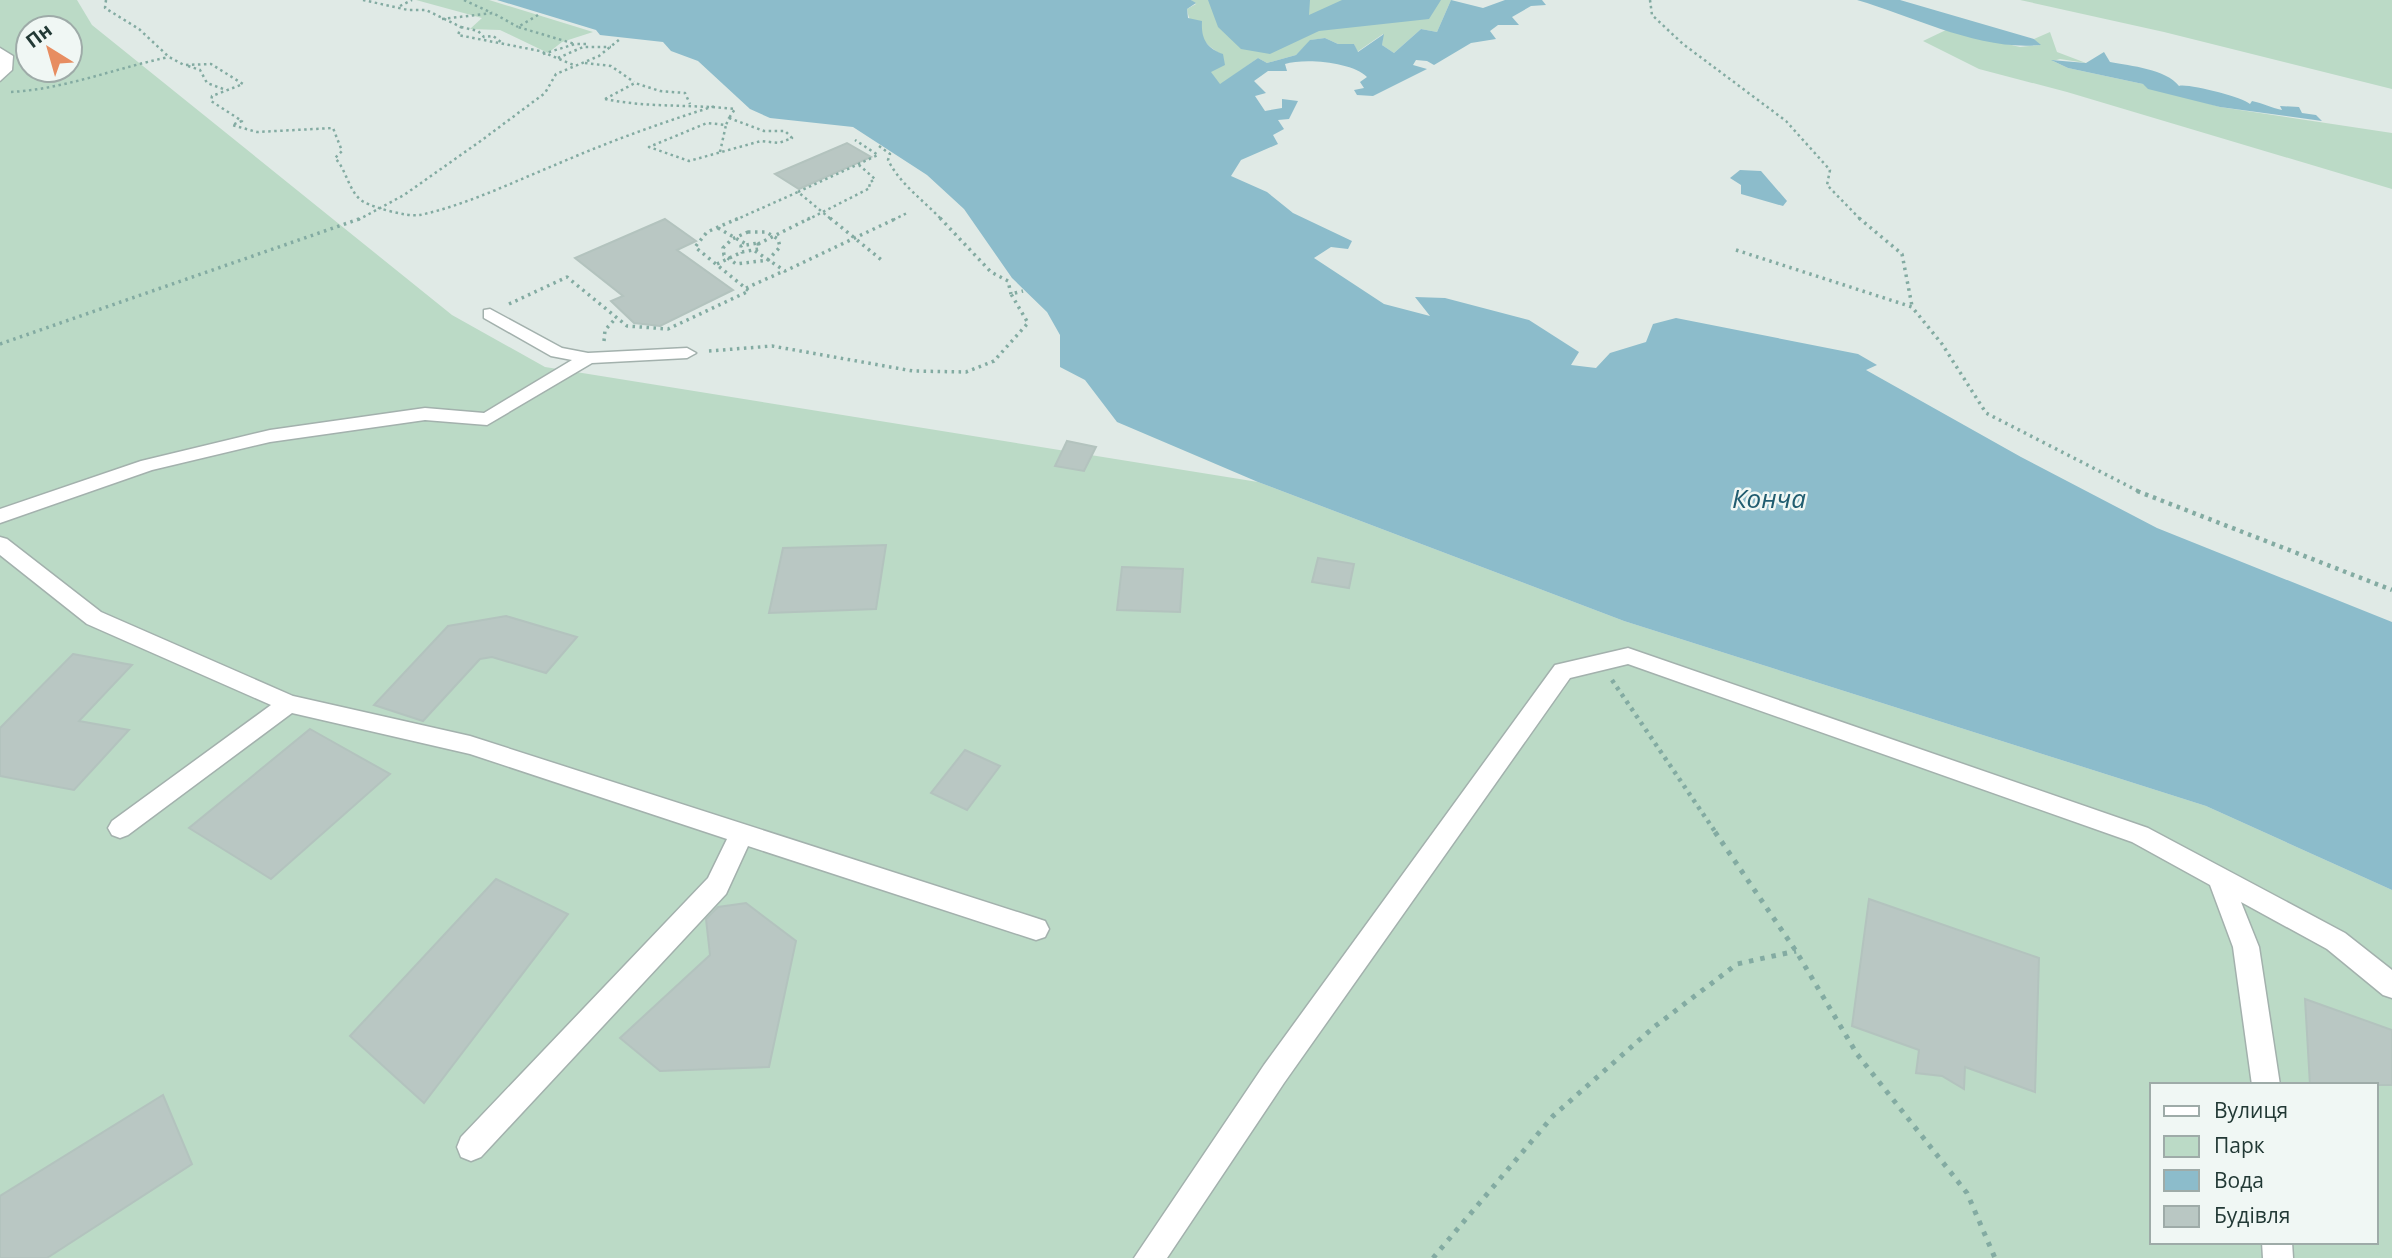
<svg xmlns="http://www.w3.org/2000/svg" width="2392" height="1258" viewBox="0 0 2392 1258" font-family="'Open Sans',sans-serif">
<rect width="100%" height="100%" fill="#e0eae6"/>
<!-- green -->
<g fill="#bbdac6" fill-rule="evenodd">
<path d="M 0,0 L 77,0 L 92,25 L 452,315 L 545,367 L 1258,482 L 1624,621 L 2206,806 L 2392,890 L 2392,1258 L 0,1258 ZM 28,28 L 70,28 L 70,70 L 28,70 ZM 2152,1085 L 2376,1085 L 2376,1242 L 2152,1242 Z"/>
<path d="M 416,0 L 489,0 L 593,32 L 562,42 L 548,53 L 500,30 L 470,29 L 482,18 Z"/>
<path d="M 1191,0 L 1451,0 L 1437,32 L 1421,29 L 1394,53 L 1382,45 L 1383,34 L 1357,52 L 1354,44 L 1338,44 L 1325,38 L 1311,40 L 1296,55 L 1267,63 L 1258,58 L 1220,85 L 1210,72 L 1223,55 C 1207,48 1189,26 1187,9 L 1196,4 Z"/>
<path d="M 2020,0 L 2392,0 L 2392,89 L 2164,32 Z"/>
<path d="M 1946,30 L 2020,47 L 2040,45 L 2034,39 L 2050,32 L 2057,52 L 2086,63 L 2060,59 L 2053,61 L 2068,68 L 2143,84 L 2220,107 L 2392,133 L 2392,189 L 2067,92 L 1979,69 L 1923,41 Z"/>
</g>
<!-- water -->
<g fill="#8cbccb">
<path d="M 497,0 L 1191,0 L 1196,3 L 1187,9 L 1188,18 L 1202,21 C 1201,38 1206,48 1223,54 L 1225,65 L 1211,72 L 1220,84 L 1258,58 L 1267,63 L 1296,55 L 1310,40 L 1325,38 L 1338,44 L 1354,44 L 1358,52 L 1384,34 L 1382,45 L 1394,53 L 1421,29 L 1437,32 L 1451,0 L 1483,8 L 1505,0 L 1542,0 L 1546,5 L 1531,6 L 1512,17 L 1519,25 L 1498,25 L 1490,31 L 1496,39 L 1471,43 L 1434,65 L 1427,61 L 1416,60 L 1413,65 L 1427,69 L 1373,96 L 1357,95 L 1354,90 L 1364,88 L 1360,82 L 1367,77 C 1352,62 1305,58 1285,64 L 1287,71 L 1268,71 L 1254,81 L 1266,93 L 1255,96 L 1265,111 L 1282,108 L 1282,99 L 1298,101 L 1289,119 L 1278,120 L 1284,129 L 1273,135 L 1278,144 L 1241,160 L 1231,176 L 1267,192 L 1293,213 L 1352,241 L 1348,249 L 1331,247 L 1314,258 L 1384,304 L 1430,316 L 1415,297 L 1445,298 L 1529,320 L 1579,352 L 1571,365 L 1596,368 L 1610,353 L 1646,342 L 1653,324 L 1676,318 L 1858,354 L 1877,365 L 1866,370 L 2021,457 L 2157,528 L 2392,622 L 2392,890 L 2206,806 L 1624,621 L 1258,482 L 1117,422 L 1085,380 L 1060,367 L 1060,335 L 1047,312 L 1012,278 L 964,209 L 927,175 L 853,127 L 770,118 L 750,109 L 698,61 L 671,51 L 663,42 L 600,35 L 596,30 Z"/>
<path d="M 1208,0 L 1310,0 L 1309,15 L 1342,0 L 1441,0 L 1429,19 L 1319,31 L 1270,54 L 1241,49 L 1218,27 Z"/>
<path d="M 1857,0 L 1900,0 L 2034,39 L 2041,45 C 1979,51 1915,17 1857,0 Z"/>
<path d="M 2104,52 L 2110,62 C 2131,66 2166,69 2179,86 C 2187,83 2242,97 2250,104 L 2252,101 C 2263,103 2271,108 2282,110 L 2280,106 L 2299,107 L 2302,113 L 2316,115 L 2322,121 L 2220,107 L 2148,89 L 2143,84 L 2068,68 L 2051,60 L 2086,63 Z"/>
<path d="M 1740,170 L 1761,171 L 1787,201 L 1783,206 L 1741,194 L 1741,185 L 1730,178 Z"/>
</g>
<!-- building -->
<g fill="#b9c7c3" stroke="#b3c3be" stroke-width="2">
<path d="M 847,143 L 871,157 L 799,189 L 775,174 Z"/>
<path d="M 665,219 L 696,241 L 677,250 L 733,290 L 660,326 L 634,323 L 611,301 L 623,296 L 575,258 Z"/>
<path d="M 1067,441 L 1096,447 L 1084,471 L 1055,466 Z"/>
<path d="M 886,545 L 876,609 L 769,613 L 783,548 Z"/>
<path d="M 1318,558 L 1354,564 L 1349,588 L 1312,582 Z"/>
<path d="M 1122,567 L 1183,569 L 1180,612 L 1117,610 Z"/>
<path d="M 506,616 L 577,637 L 546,673 L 492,657 L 480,659 L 423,721 L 374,705 L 448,626 Z"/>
<path d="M 73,654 L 132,665 L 79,721 L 129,730 L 74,790 L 0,776 L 0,728 Z"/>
<path d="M 310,729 L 390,774 L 271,879 L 189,828 Z"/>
<path d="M 965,750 L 1000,766 L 967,810 L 931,793 Z"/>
<path d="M 496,879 L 568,914 L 424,1103 L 350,1036 Z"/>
<path d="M 1869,899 L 2039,958 L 2035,1092 L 1965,1067 L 1964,1089 L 1942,1076 L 1916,1073 L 1919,1050 L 1852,1026 Z"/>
<path d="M 746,903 L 796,941 L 769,1067 L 660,1071 L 620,1038 L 710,955 L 706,919 L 718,907 Z"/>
<path d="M 2305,999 L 2392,1030 L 2392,1085 L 2310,1085 Z"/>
<path d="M 163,1095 L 192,1164 L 47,1258 L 0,1258 L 0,1196 Z"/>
</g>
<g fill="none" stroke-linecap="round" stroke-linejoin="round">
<!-- minor casing -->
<g stroke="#a3b1ad" stroke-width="3">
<g id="minor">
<path d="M 0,48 L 13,56 L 12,70 L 0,81 Z"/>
<path d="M 490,309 L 562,348 L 588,353 L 687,348 L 696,353 L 687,358 L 592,363 L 487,425 L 425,420 L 270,442 L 152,470 L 0,523 L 0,509 L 141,461 L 270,430 L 425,408 L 484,413 L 572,360 L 551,356 L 484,318 L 484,310 Z"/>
<path d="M 0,537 L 7,539 L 101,612 L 293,696 L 470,736 L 1036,918 L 1045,921 L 1049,929 L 1045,937 L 1036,940 L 748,846 L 726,894 L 481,1157 L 471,1161 L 461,1157 L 457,1147 L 461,1137 L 708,878 L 727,839 L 470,754 L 292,713 L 128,835 L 120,838 L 112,835 L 108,828 L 112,821 L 271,705 L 87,624 L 0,555 Z"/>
<path d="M 1628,648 L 2148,828 L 2345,933 L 2392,970 L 2392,998 L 2383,995 L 2327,949 L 2241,902 L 2259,947 L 2280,1085 L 2252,1085 L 2233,947 L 2210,885 L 2132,842 L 1628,664 L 1570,678 L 1284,1083 L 1167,1258 L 1134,1258 L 1264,1065 L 1555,665 Z"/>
<path d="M 2262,1242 L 2292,1242 L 2293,1258 L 2263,1258 Z"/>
</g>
</g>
<!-- path-far3 -->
<g stroke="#83aba2" stroke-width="2.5" stroke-dasharray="2.5 3.5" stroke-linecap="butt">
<path d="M 106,0 L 105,8 L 139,29 L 169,57 L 184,65 L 211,64 L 243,84 L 212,96 L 211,101 L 242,121 L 232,125 L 257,132 L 333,128 L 342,151 L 335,158 C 347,170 349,194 364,202 C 375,208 407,217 420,215 C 466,205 511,183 555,165 C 608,142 660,123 715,106"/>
<path d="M 363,0 L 408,10 L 426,10 L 461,27 L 458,35 L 540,51 L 576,66"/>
<path d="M 464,0 L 492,13"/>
<path d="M 1650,0 L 1652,15 L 1683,44 L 1786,121 L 1830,170 L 1827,185 L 1861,220"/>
<path d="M 400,6 L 412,0"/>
<path d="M 538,15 L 518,27 L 575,44"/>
<path d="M 442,19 L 493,13 L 518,27"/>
<path d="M 461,27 L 478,31 L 484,37 L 493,36 L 501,42"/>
<path d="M 543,54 L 575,44 L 589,44"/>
<path d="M 558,58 L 583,47 L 611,47"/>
<path d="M 585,63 L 611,66 L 634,82"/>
<path d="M 188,66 L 200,70 L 207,83 L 226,90"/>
<path d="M 11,92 C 65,89 116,68 169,57"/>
<path d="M 605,99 C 648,108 691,104 735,109 L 729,118"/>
<path d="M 605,99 L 635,83 L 660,91 L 685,93 L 690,104"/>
<path d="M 729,118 L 764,131 L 785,131 L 792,138 L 779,143 L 761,141 L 689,161 L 649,147 L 707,123 L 726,125 Z"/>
<path d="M 879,146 L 890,154 L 888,160 C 900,184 923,200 942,220"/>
<path d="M 720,152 L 726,125"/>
<path d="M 798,192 L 878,155 L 855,140"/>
<path d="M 358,220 L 404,195 L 482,140 L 545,93 L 556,74 L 599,56 L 620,39"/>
<path d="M 735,220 L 798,192 L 832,220"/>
<path d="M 807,220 L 870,188 L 869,183 L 875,179 L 859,165"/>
<path d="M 893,220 L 909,212"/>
</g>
<!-- path-far2 -->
<g stroke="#83aba2" stroke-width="3.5" stroke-dasharray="2.5 4.5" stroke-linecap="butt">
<path d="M 830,218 L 884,262"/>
<path d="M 940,218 L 991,272 L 1008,281 L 1011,294"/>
<path d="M 1859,218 L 1902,254 L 1912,306"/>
<path d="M 718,228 L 746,244"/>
<path d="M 748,232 L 766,232 L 778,239 L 780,247 L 768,260 L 736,264 L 724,255 L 723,248 L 732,239 Z"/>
<path d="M 758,243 L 759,249 L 742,252 L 741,246 Z"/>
<path d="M 758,244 L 810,218"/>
<path d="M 1736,250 L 1912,307 L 1942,344 L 1986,413 L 2142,493"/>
<path d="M 755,251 L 785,271 L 897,218"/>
<path d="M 717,264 L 742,252"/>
<path d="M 746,288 L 784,271"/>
<path d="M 509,304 L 567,277 L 627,326 L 668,329 L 749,291 L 695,247 L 707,232 L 739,218"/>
<path d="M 604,341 L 605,330 L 616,318"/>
<path d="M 0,344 L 362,218"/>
<path d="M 709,351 L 772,346 L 913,371 L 966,372 L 994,361 L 1028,323 L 1011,294 L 1023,291"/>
</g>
<!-- path-far1 -->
<g stroke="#83aba2" stroke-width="4.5" stroke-dasharray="3.5 5" stroke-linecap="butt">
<path d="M 2137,491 L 2392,590"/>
<path d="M 1612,680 L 1716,833"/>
</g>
<!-- path -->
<g stroke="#83aba2" stroke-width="5" stroke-dasharray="4.5 7" stroke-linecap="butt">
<path d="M 1715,832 L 1796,951 L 1857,1054 L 1967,1193 L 1995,1258"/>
<path d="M 1433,1258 L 1553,1116 L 1654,1027 L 1737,964 L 1796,951"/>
</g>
<!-- minor -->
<use href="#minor" fill="#fff" fill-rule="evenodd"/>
</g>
<g text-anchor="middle" stroke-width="5" stroke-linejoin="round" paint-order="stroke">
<!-- water labels -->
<g font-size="26" font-style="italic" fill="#215d70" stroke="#f0f7f4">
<text x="1769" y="508">Конча</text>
</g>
</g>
<!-- legend -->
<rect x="2150" y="1083" width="228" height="161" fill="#f0f7f4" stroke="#9eaba8" stroke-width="2"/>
<rect x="2164" y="1106" width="35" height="10" fill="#ffffff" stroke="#9eaba8" stroke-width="2"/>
<text x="2214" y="1118" font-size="21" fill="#223935">Вулиця</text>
<rect x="2164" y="1136" width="35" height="21" fill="#bbdac6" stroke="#9eaba8" stroke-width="2"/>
<text x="2214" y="1153" font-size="21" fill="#223935">Парк</text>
<rect x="2164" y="1170" width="35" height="21" fill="#8cbccb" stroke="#9eaba8" stroke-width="2"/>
<text x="2214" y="1188" font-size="21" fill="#223935">Вода</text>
<rect x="2164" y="1206" width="35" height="21" fill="#b9c7c3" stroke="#9eaba8" stroke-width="2"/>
<text x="2214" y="1223" font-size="21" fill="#223935">Будівля</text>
<!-- north arrow -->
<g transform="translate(49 49) rotate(323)"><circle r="33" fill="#f0f7f4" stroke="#9eaba8" stroke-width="2"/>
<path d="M0-5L12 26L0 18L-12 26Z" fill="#e78d61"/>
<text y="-10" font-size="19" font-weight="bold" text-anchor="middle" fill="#223935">Пн</text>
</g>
</svg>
